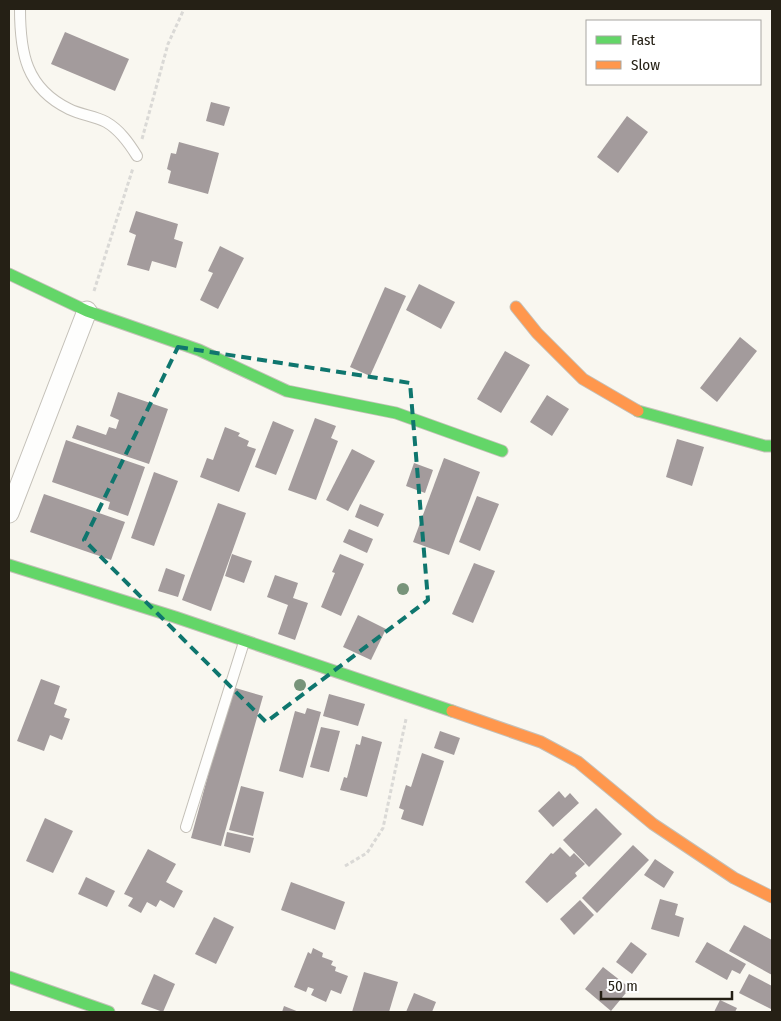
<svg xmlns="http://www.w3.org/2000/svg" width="781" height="1021" viewBox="0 0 781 1021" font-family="'Fira Sans Condensed',sans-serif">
<rect width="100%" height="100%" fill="#f9f7f0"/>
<!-- building -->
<g fill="#a39b9c">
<path d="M 65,32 L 129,59 L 115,91 L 51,64 Z"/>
<path d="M 211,102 L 230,107 L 224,126 L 206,121 Z"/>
<path d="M 627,116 L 648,132 L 618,173 L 597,157 Z"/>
<path d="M 179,142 L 219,153 L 208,194 L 168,183 L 171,171 L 167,169 L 171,153 L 176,154 Z"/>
<path d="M 136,211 L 178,224 L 174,239 L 183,242 L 176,268 L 152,261 L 149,271 L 127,265 L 136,235 L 129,232 Z"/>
<path d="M 220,246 L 244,258 L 218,309 L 200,300 L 213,273 L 208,271 Z"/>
<path d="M 419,284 L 455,302 L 441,329 L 406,310 Z"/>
<path d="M 385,287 L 406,296 L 370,376 L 350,367 Z"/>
<path d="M 740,337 L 757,351 L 717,402 L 700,388 Z"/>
<path d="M 505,351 L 530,365 L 501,413 L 477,399 Z"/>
<path d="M 118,392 L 168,409 L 149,464 L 72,438 L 77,425 L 106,435 L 109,427 L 116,429 L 119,420 L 110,416 Z"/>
<path d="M 547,395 L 569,409 L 552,436 L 530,422 Z"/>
<path d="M 315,418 L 336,426 L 331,438 L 338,441 L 316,500 L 288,490 Z"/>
<path d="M 273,421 L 294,430 L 276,475 L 255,467 Z"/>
<path d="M 225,427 L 240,433 L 238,436 L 249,441 L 247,446 L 256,449 L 239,492 L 200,477 L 207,458 L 213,460 Z"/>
<path d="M 677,439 L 704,447 L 692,486 L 666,477 Z"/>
<path d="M 66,440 L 145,467 L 128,516 L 108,509 L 110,502 L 52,482 Z"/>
<path d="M 352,449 L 375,461 L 348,511 L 326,500 Z"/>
<path d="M 444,458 L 480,472 L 449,555 L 413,542 Z"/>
<path d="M 414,463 L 433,470 L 425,493 L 406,486 Z"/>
<path d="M 154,472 L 178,481 L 154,546 L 131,538 Z"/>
<path d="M 44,494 L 125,522 L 111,560 L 30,532 Z"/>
<path d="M 477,496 L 499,504 L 480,551 L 459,542 Z"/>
<path d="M 218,503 L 246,513 L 211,611 L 182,600 Z"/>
<path d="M 360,504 L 384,514 L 378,527 L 355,517 Z"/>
<path d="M 349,529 L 373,539 L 367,553 L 343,542 Z"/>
<path d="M 232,554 L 252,561 L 244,583 L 225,576 Z"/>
<path d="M 340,554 L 364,564 L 341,616 L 321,607 L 335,573 L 332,572 Z"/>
<path d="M 474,563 L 495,571 L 473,623 L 452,614 Z"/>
<path d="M 166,568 L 185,575 L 178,597 L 158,591 Z"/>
<path d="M 275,575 L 298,583 L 293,598 L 308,603 L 295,640 L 278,634 L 288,605 L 267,597 Z"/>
<path d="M 358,615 L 386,629 L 371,660 L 343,647 Z"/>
<path d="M 41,679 L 60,686 L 54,704 L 67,709 L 64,717 L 70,719 L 62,740 L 50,735 L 44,751 L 17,741 Z"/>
<path d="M 232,687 L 263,696 L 221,846 L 191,838 Z"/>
<path d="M 329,694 L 365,704 L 358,726 L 323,716 Z"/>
<path d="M 307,708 L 321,712 L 303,778 L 279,771 L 295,711 L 305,714 Z"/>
<path d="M 321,727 L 340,731 L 329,772 L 310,767 Z"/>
<path d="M 440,731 L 460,738 L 454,755 L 434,748 Z"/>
<path d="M 362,736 L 382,742 L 367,797 L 340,790 L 344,777 L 347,778 L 356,744 L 360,745 Z"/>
<path d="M 422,753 L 444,761 L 423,826 L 401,819 L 404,810 L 399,808 L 406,785 L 411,787 Z"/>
<path d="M 241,786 L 264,792 L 253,836 L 229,830 Z"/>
<path d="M 559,791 L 565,798 L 570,793 L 579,803 L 553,827 L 538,811 Z"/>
<path d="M 596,808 L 622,834 L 589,867 L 563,840 Z"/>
<path d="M 45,818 L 73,831 L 53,873 L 26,861 Z"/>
<path d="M 227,832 L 254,838 L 250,853 L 224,846 Z"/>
<path d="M 633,845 L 649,860 L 597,913 L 582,898 Z"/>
<path d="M 560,847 L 570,857 L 574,853 L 585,864 L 575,873 L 577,876 L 547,903 L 525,882 L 551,853 L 553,854 Z"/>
<path d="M 148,849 L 176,864 L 166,882 L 183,891 L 174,908 L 160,900 L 156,907 L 147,902 L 141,913 L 128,906 L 133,898 L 124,894 Z"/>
<path d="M 655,859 L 674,872 L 664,888 L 644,875 Z"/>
<path d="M 86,877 L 115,891 L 107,907 L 78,894 Z"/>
<path d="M 291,882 L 345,902 L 335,930 L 281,910 Z"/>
<path d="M 660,899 L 678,904 L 675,915 L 684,918 L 679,937 L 651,929 Z"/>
<path d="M 580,900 L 594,915 L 574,935 L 560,919 Z"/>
<path d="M 214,917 L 234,927 L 216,964 L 195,954 Z"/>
<path d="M 744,925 L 772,940 L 772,975 L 729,951 Z"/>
<path d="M 631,942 L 647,954 L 632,974 L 616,962 Z"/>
<path d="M 707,942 L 746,964 L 740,974 L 732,970 L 727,980 L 695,962 Z"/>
<path d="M 313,948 L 323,953 L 322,957 L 333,961 L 331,965 L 336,967 L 335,971 L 348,976 L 341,994 L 331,990 L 326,1002 L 311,995 L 314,989 L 308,987 L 306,992 L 294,987 L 308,952 L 311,954 Z"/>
<path d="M 603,967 L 630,988 L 611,1011 L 585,989 Z"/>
<path d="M 364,972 L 398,982 L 389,1012 L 352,1012 Z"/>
<path d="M 154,974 L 175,984 L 163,1012 L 141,1004 Z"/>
<path d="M 749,974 L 772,986 L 771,1009 L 739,993 Z"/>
<path d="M 414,993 L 436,1002 L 432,1012 L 406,1012 Z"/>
<path d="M 720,1000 L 737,1008 L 735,1012 L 714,1012 Z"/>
<path d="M 284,1006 L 299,1012 L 282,1012 Z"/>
</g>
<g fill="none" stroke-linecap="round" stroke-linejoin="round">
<!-- lane casing -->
<g stroke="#c4c0b8" stroke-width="12">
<g id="lane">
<path d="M 20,9 C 20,53 26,88 69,109 C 81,115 95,116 106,122 C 120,130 129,143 137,156"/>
<path d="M 186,827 L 244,642"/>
</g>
</g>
<!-- street casing -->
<g stroke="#c4c0b8" stroke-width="21">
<path id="street" d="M 9,513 L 87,311"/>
</g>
<!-- fast casing -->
<g stroke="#c4c0b8" stroke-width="13">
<g id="fast">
<path d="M 9,274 L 87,311 L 199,350 L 287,391 L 396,413 L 502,451"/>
<path d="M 638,411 L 765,446 L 772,446"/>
<path d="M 9,565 L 175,617 L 452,711"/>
<path d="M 9,977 L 109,1012"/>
</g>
</g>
<!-- slow casing -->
<g stroke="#c4c0b8" stroke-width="13">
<g id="slow">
<path d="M 516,307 L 537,333 L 583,379 L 638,411"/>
<path d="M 452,711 L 541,742 L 578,762 L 653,824 L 734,878 L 772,897"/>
</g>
</g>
<!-- path -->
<g stroke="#dad9d6" stroke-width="3" stroke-dasharray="4 2.5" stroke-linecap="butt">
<path d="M 142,139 L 168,44 L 184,9"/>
<path d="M 94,291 L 133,168"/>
<path d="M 345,866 L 367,853 L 383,828 L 406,719"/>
</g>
<!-- lane -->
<use href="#lane" stroke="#fefefd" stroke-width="10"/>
<!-- street -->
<use href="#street" stroke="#fefefd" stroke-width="19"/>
<!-- fast -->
<use href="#fast" stroke="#63d668" stroke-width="11"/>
<!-- slow -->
<use href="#slow" stroke="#ff974d" stroke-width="11"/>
</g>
<!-- trees -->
<g fill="#78947a">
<circle cx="403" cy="589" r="6"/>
<circle cx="300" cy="685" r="6"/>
</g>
<!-- marked area -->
<path fill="none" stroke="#0f766e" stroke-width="4" stroke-dasharray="10 6" stroke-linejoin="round" d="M 178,347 L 410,383 L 428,600 L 266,722 L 84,540 Z"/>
<!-- border -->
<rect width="781" height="1021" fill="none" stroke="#252015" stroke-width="20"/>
<!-- legend -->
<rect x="586" y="20" width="175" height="65" fill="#ffffff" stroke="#a8a6a1"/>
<rect x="596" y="36" width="25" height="8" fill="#63d668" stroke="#a8a6a1"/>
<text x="631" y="45" font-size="15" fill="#252015">Fast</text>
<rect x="596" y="61" width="25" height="8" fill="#ff974d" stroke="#a8a6a1"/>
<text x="631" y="70" font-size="15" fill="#252015">Slow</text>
<!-- scale -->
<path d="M601 991v8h131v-8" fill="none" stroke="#252015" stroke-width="2.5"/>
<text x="608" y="991" font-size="15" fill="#252015" stroke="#ffffff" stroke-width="4" paint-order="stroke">50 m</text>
</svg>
